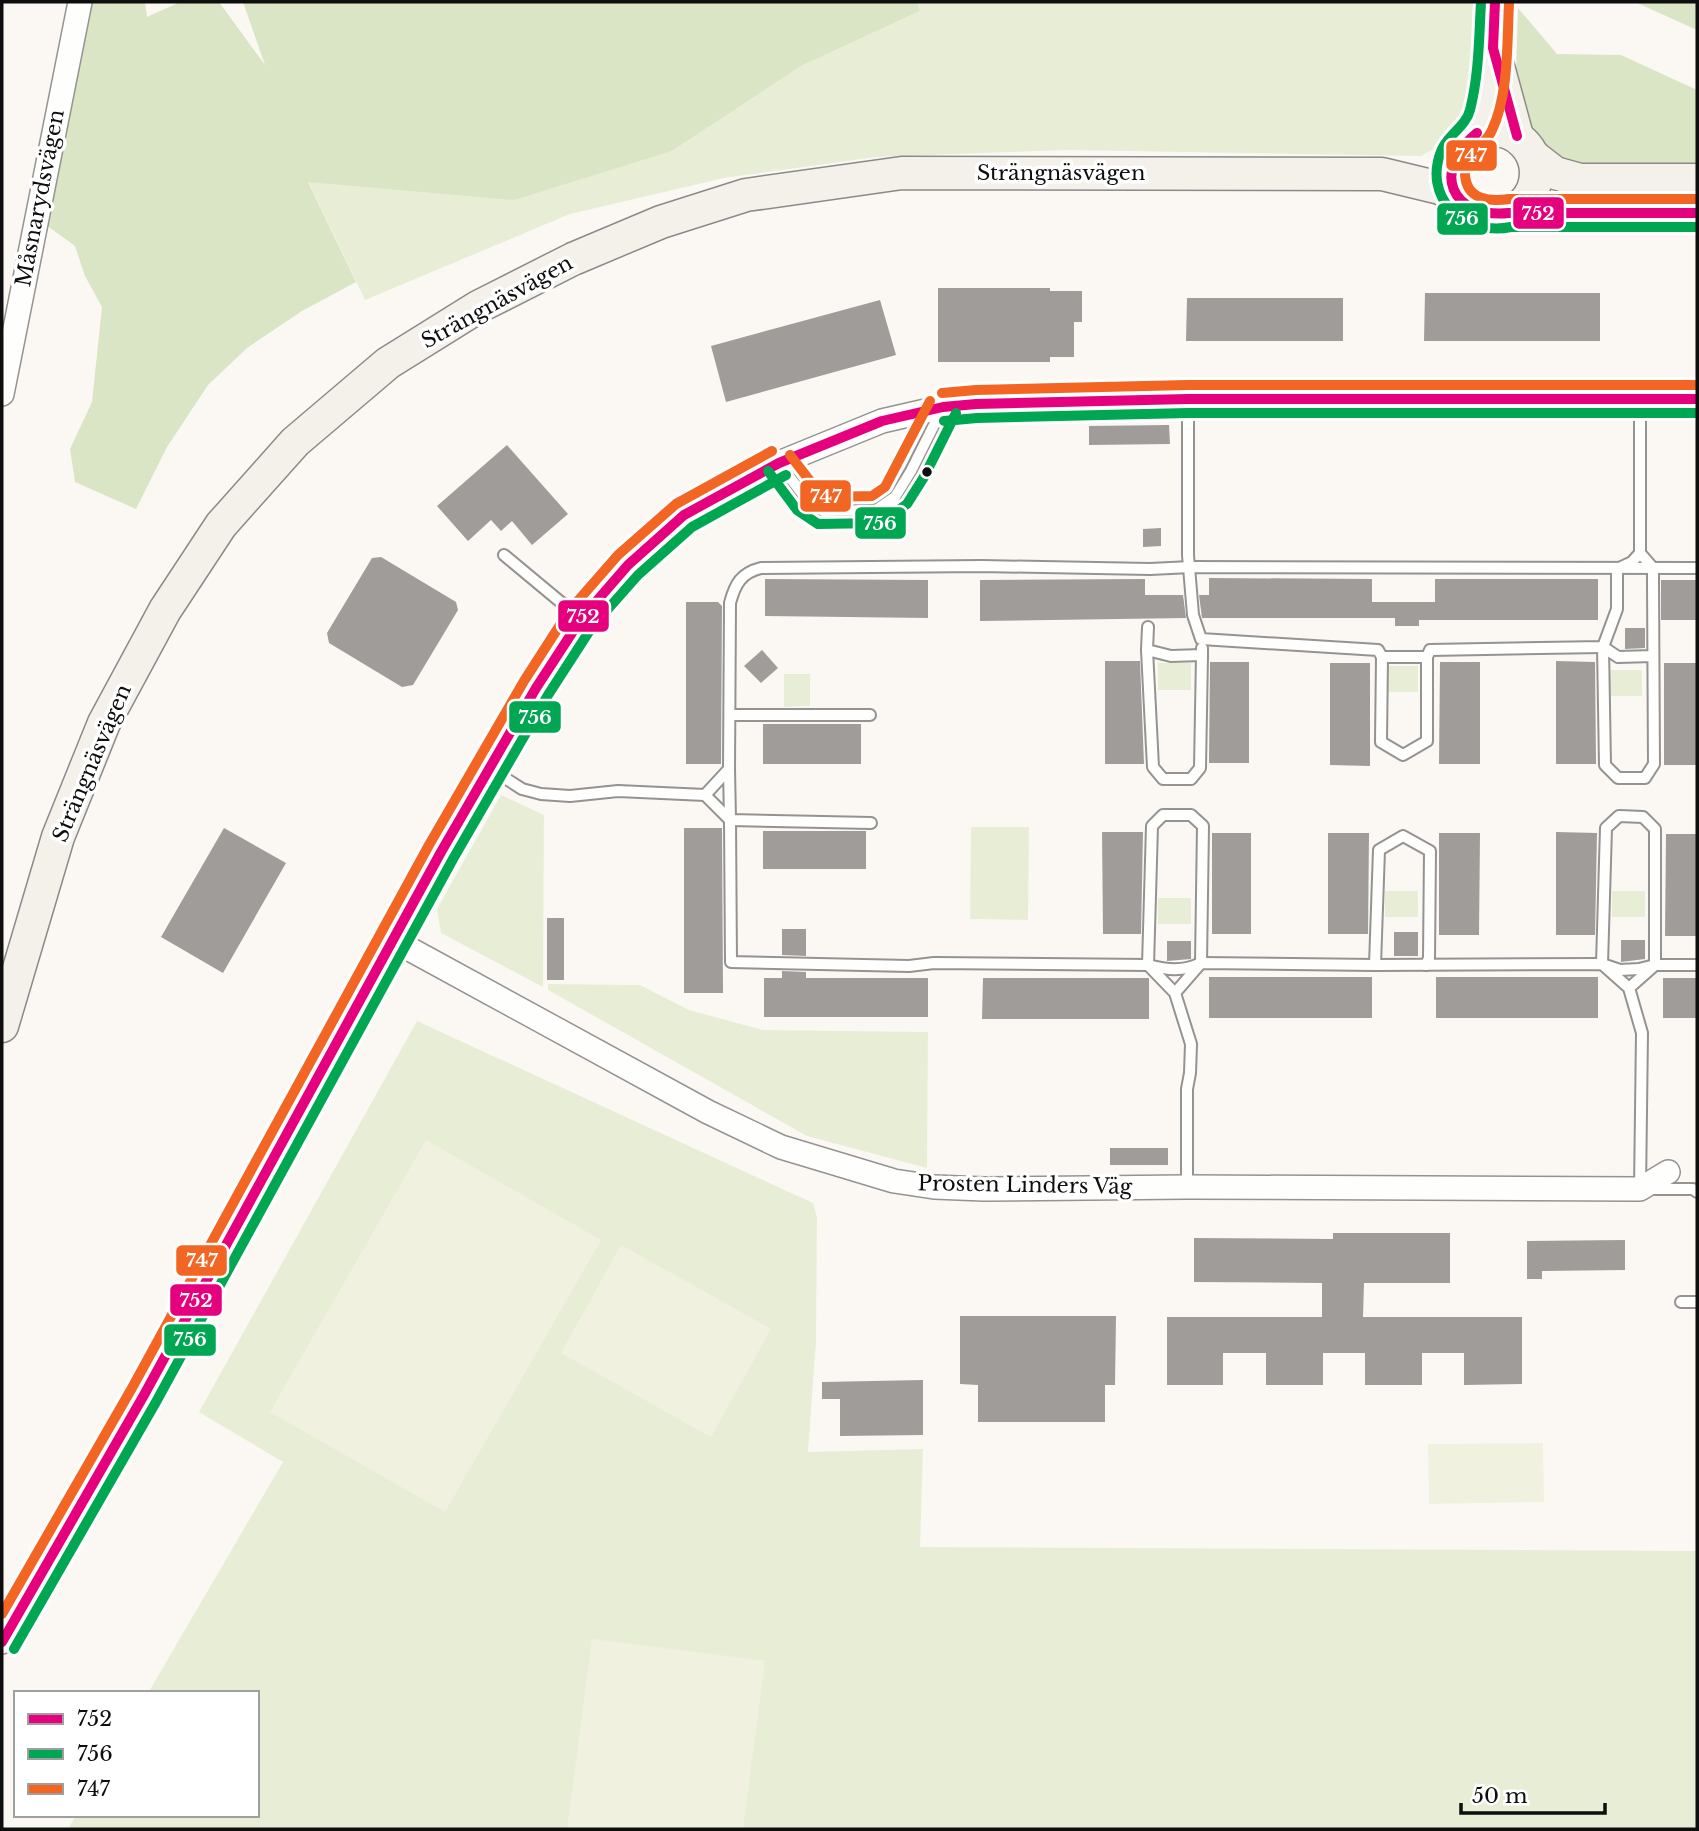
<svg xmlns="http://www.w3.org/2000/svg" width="1699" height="1831" viewBox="0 0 1699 1831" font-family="'Libre Baskerville',serif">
<rect width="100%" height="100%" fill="#fbf8f4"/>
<!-- green -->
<g fill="#e8eed6">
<path d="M 917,2 L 1479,2 L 1474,92 L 1455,123 L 1435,148 L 1421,156 L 1067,150 L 876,157 L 724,178 L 570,214 L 365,300 L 308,181 L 514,199 L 672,151 L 801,66 L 920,11 Z"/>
<rect x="1158" y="663" width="33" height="27"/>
<rect x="1385" y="666" width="33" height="26"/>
<rect x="1609" y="670" width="33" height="26"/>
<path d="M 784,674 L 810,674 L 810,706 L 784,707 Z"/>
<path d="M 501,795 L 544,815 L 543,987 L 441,933 L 437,909 Z"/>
<path d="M 971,827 L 1029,827 L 1028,920 L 970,919 Z"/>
<rect x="1385" y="891" width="33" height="26"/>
<rect x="1612" y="891" width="33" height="26"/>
<rect x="1158" y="898" width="33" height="26"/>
<path d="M 548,984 L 640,985 L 689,1010 L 763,1030 L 928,1032 L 927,1168 L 807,1136 L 548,990 Z"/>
<path d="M 417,1021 L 813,1203 L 817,1217 L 816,1341 L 808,1452 L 923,1449 L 920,1547 L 1697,1551 L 1697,1829 L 68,1829 L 76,1815 L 257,1815 L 257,1693 L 148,1693 L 283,1462 L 199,1412 Z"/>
</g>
<!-- forest -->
<g fill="#d9e5c5">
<path d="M 86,2 L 145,2 L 147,17 L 180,2 L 219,2 L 265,65 L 243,2 L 917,2 L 920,11 L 801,66 L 672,151 L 514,200 L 308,182 L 356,282 L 302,311 L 247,348 L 208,385 L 167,447 L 136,509 L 75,482 L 70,449 L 92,402 L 102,307 L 85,276 L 75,246 L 46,225 Z"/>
<path d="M 1635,2 L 1697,2 L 1697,30 Z"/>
<path d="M 1518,8 L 1557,54 L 1621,55 L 1697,90 L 1697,171 L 1579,171 L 1533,144 L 1515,108 Z"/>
</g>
<!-- pitch -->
<g fill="#f0f2df">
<path d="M 426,1140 L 601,1240 L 445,1512 L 270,1412 Z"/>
<path d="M 621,1245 L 771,1329 L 711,1437 L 561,1353 Z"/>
<path d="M 1543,1443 L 1544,1502 L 1429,1504 L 1428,1444 Z"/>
<path d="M 592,1639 L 765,1661 L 743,1829 L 567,1829 Z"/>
</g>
<!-- building -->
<g fill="#9f9c99">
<path d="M 938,288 L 1050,288 L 1050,291 L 1082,291 L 1082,322 L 1074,322 L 1074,357 L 1050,357 L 1050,362 L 938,362 Z"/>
<path d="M 1425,293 L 1600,293 L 1600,341 L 1424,341 Z"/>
<path d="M 1187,298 L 1343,298 L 1343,341 L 1186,341 Z"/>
<path d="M 880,300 L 896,355 L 726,402 L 711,346 Z"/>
<path d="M 1169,425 L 1170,444 L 1089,445 L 1089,426 Z"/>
<path d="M 507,445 L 568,514 L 532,545 L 512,521 L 501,531 L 491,520 L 468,541 L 437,506 Z"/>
<path d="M 1161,528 L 1161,546 L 1143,547 L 1143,529 Z"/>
<path d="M 381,557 L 456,602 L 458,610 L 413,685 L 402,687 L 329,643 L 327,633 L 372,558 Z"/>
<path d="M 1209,578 L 1372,579 L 1372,602 L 1435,602 L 1435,579 L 1598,579 L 1598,620 L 1419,620 L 1419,626 L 1395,626 L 1395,618 L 1202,618 L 1199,595 L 1209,595 Z"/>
<path d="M 765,579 L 928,580 L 928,618 L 765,616 Z"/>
<path d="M 1145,579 L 1145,595 L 1183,595 L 1186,618 L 980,621 L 980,580 Z"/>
<rect x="1661" y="580" width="36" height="40"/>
<path d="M 686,602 L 718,602 L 722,606 L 721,764 L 686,764 Z"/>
<path d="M 1625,628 L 1645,628 L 1645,648 L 1625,649 Z"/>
<path d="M 762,650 L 778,668 L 761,683 L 744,666 Z"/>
<path d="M 1105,661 L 1140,661 L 1144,764 L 1105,764 Z"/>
<path d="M 1556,661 L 1595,662 L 1596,764 L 1556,764 Z"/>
<path d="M 1210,662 L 1249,662 L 1249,763 L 1209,763 Z"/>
<path d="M 1440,662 L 1480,662 L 1480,764 L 1439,764 Z"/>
<path d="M 1330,663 L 1370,663 L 1370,766 L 1330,765 Z"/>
<rect x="1664" y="663" width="33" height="102"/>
<rect x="763" y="724" width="98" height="40"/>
<path d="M 224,828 L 286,863 L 223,973 L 161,937 Z"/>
<path d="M 684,828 L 722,828 L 723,993 L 684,993 Z"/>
<rect x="763" y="831" width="103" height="38"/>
<path d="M 1102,832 L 1143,832 L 1141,934 L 1103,934 Z"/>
<path d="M 1556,832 L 1597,833 L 1595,935 L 1556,935 Z"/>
<rect x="1212" y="833" width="39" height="101"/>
<path d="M 1328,833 L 1369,833 L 1368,934 L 1328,934 Z"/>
<path d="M 1439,833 L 1480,833 L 1479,935 L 1439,935 Z"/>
<path d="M 1666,834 L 1697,834 L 1697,936 L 1665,936 Z"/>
<rect x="547" y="918" width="17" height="62"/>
<path d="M 782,929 L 806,929 L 806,956 L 782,955 Z"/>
<rect x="1394" y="932" width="24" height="24"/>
<path d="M 1621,940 L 1645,940 L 1645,959 L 1621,962 Z"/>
<path d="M 1167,941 L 1191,941 L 1191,959 L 1167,961 Z"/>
<path d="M 782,971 L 806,972 L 806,978 L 928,978 L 928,1017 L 764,1017 L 764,978 L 782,978 Z"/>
<rect x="1209" y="977" width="163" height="41"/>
<rect x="1436" y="977" width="162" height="41"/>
<path d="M 983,978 L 1149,978 L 1149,1019 L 982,1019 Z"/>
<rect x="1663" y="978" width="34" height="40"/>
<rect x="1110" y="1148" width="58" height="17"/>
<path d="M 1333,1233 L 1450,1233 L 1450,1283 L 1364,1283 L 1363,1317 L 1522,1317 L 1522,1384 L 1464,1385 L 1464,1353 L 1422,1353 L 1422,1385 L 1365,1385 L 1365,1353 L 1323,1353 L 1323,1385 L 1266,1385 L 1266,1353 L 1223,1353 L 1223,1385 L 1167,1385 L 1167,1317 L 1322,1317 L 1322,1283 L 1194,1282 L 1194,1238 L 1333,1239 Z"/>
<path d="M 1625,1240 L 1625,1270 L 1542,1271 L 1542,1279 L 1527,1279 L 1527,1241 Z"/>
<path d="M 960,1316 L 1116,1316 L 1115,1385 L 1105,1385 L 1105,1422 L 978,1422 L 978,1385 L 960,1384 Z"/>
<path d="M 923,1380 L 923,1435 L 840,1436 L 840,1399 L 822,1399 L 822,1382 Z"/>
</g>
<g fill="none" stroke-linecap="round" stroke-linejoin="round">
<!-- service casing -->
<g stroke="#959392" stroke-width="14">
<g id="service">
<path d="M 1188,399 L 1188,555 L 1193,615 L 1201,639 L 1378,650 L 1382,657 L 1427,657 L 1430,650 L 1603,647 L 1617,609 L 1617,569 L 1632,562 L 1640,553"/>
<path d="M 1640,399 L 1640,553 L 1653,568 L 1653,582 L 1654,764 L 1645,778 L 1618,778 L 1605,765 L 1603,647 L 1618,657 L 1653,656"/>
<path d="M 779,463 L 807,500 L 823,511 L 876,510 L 895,497 L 911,471 L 942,409"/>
<path d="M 504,555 L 581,619"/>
<path d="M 1148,627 L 1147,650 L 1171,656 L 1202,655 L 1202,648"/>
<path d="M 1147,650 L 1153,767 L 1163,779 L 1191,779 L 1200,768 L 1202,655"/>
<path d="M 1382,657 L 1381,742 L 1403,755 L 1427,741 L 1427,657"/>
<path d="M 731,715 L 870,715"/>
<path d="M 491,769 L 522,789 L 541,794 L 570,796 L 618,791 L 705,795 L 729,769 L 730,603 C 735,584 741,573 761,568 L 982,566 L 1150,569 L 1191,567 L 1697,568"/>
<path d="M 729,769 L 730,820 L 871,823"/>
<path d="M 705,795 L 730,820 L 731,962 L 909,966 L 934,963 L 1148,965 C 1167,970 1183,972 1201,963 L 1375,965 L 1602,964 L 1620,970 L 1639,969 L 1655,965 L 1697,965"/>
<path d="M 1375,965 L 1379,850 L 1403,836 L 1430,851 L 1429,958 L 1426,965"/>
<path d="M 1629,988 L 1655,965 L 1655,829 L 1643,817 L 1619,816 L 1606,828 L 1602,964 L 1629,988 L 1642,1033 L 1640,1189 L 1693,1189 L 1697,1192"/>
<path d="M 1175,993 L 1201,963 L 1203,826 L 1191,815 L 1163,815 L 1152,826 L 1148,965 L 1175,993 L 1191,1044 L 1190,1073 L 1187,1089 L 1187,1187"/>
<path d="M 1681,1302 L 1697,1302"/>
</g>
</g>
<!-- minor casing -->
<g stroke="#959392" stroke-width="26">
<g id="minor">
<path d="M 2,394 L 80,2"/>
<path d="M 393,940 L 708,1112 L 781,1147 L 894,1181 L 934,1187 L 984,1189 L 1187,1187 L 1640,1189 L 1668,1172"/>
<path d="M 2,1642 L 144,1395 L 441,852 L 536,688 L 581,619 L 602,593 L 628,565 L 684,515 L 779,463 L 882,421 L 943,407 L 976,404 L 1188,399 L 1697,399"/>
</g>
</g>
<!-- secondary casing -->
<g stroke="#8b8a88" stroke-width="35">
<g id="secondary">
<path d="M 1496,59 L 1517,136"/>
<circle cx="1493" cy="173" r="43"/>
<path d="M 1477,133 C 1491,91 1493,46 1495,2"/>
<path d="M 1533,156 L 1555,173 L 1580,180 L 1697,180"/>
<path d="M 1509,213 L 1697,213"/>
<path d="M 2,1026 L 58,837 L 104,723 L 165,610 L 221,525 L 295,442 L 388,363 L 478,307 L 573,259 L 661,222 L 746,195 L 902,173 L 1382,174 L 1440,188 L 1458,197"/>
</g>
</g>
<!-- service -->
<use href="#service" stroke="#fefefd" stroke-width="10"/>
<!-- minor -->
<use href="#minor" stroke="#fefefd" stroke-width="23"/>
<!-- secondary -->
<use href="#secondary" stroke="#f4f1eb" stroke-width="32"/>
<!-- bus-1 casing -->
<g stroke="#fff" stroke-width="16">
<g id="bus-1">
<path d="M 1495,2 L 1493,48 L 1517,136"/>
<path d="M 1477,133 C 1431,170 1450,219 1509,213 L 1697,213"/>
<path d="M 2,1642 L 144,1395 L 441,852 L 536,688 L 581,619 L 628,565 L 684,515 L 779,463 L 882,421 L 943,407 L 976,404 L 1188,399 L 1697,399"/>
</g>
</g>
<!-- bus-2 casing -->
<g stroke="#fff" stroke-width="16">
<g id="bus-2">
<path d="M 1481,2 C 1479,38 1479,75 1470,110 C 1466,126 1449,134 1442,149 C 1421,197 1464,237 1511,227 L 1697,227"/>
<path d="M 944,421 L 977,418 L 1188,413 L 1697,413"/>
<path d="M 768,471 L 797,510 L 818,524 L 880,523 L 907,504 L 924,477 L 956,413"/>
<path d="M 14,1649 L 156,1402 L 453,859 L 548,695 L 592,627 L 638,575 L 692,527 L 786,475"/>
</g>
</g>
<!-- bus-3 casing -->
<g stroke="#fff" stroke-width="16">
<g id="bus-3">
<path d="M 1509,3 C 1507,41 1509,95 1492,130 C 1485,147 1464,153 1465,174 C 1466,200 1490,202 1509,199 L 1697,199"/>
<path d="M 942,393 L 976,390 L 1188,385 L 1697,385"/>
<path d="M 790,455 L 817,490 L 827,497 L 872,496 L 885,487 L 930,401"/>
<path d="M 2,1614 L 132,1388 L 429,845 L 524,681 L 569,611 L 618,555 L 676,504 L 772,451"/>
</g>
</g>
<!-- bus-1 -->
<use href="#bus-1" stroke="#e5007d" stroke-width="10"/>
<!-- bus-2 -->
<use href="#bus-2" stroke="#00a651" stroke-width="10"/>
<!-- bus-3 -->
<use href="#bus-3" stroke="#f26522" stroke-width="10"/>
</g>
<!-- markers -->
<circle fill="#0e0e0e" stroke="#fff" stroke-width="2.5" cx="927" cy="472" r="6"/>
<g text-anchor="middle" stroke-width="7" stroke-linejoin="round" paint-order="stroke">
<!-- street labels -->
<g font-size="21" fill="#0e0e0e" stroke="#fff">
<text x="1061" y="180">Strängnäsvägen</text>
<text transform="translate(40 198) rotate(-79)" y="7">Måsnarydsvägen</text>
<text transform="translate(497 302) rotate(-29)" y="7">Strängnäsvägen</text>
<text transform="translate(92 763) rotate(-67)" y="7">Strängnäsvägen</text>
<text transform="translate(1025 1185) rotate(1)" y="7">Prosten Linders Väg</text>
</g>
</g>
<g stroke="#fff" stroke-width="2.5">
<rect x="1445" y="139" width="53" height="33" rx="7" fill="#f26522"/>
<rect x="1512" y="196" width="53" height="34" rx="7" fill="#e5007d"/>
<rect x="1436" y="202" width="53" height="34" rx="7" fill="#00a651"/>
<rect x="799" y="479" width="53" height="34" rx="7" fill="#f26522"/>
<rect x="854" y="506" width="53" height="34" rx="7" fill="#00a651"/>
<rect x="557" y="599" width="53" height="34" rx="7" fill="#e5007d"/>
<rect x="508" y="700" width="54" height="34" rx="7" fill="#00a651"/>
<rect x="175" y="1244" width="53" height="33" rx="7" fill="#f26522"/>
<rect x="169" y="1283" width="54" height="34" rx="7" fill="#e5007d"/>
<rect x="163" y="1323" width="54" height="34" rx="7" fill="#00a651"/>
</g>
<g font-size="19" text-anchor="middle" font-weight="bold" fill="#fff">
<text x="1471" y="162">747</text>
<text x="1538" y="220">752</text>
<text x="1462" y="225">756</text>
<text x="826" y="503">747</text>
<text x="880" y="530">756</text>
<text x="583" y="623">752</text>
<text x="535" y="724">756</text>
<text x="202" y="1267">747</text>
<text x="196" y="1307">752</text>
<text x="190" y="1346">756</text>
</g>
<!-- border -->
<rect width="1699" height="1831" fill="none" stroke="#0e0e0e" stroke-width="7"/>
<!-- legend -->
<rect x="14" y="1691" width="245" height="126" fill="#ffffff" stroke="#9f9f9f" stroke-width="2"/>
<rect x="28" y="1714" width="35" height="10" fill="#e5007d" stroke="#9f9f9f" stroke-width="2"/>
<text x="77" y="1726" font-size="21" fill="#0e0e0e">752</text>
<rect x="28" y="1749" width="35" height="10" fill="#00a651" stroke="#9f9f9f" stroke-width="2"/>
<text x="77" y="1761" font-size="21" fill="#0e0e0e">756</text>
<rect x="28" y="1784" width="35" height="10" fill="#f26522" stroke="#9f9f9f" stroke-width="2"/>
<text x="77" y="1796" font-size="21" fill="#0e0e0e">747</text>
<!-- scale -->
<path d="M1461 1803v10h144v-10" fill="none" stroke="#0e0e0e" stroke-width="3.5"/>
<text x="1472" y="1803" font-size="21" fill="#0e0e0e" stroke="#ffffff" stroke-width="5" paint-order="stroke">50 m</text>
</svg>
